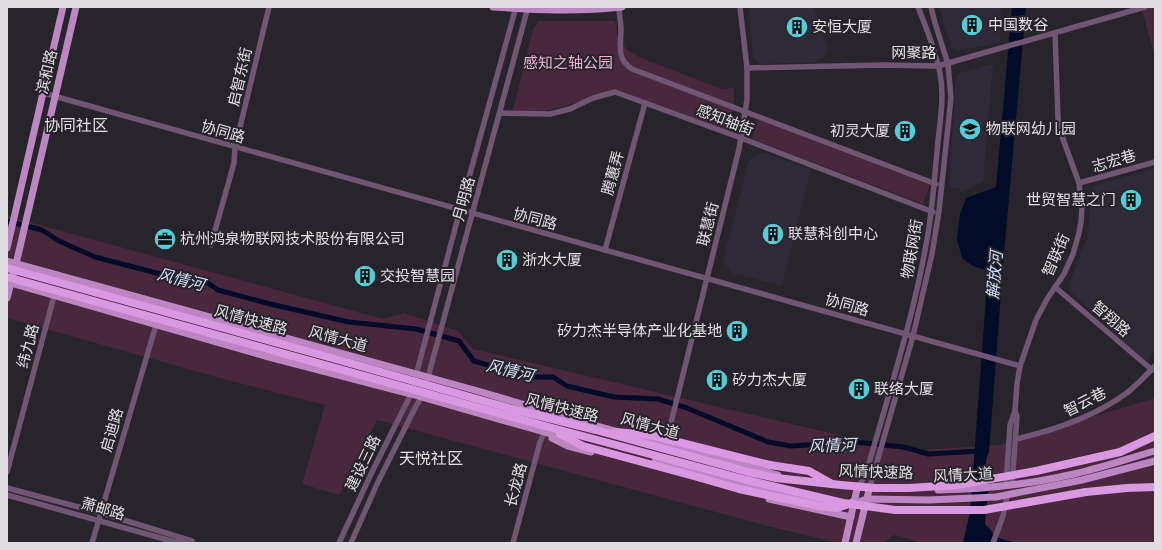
<svg xmlns="http://www.w3.org/2000/svg" width="1162" height="550" viewBox="0 0 1162 550" font-family="'Exo 2','Noto Sans SC',sans-serif">
<rect width="100%" height="100%" fill="#27242b"/>
<!-- built -->
<g fill="#2f2a37">
<path d="M 748,7 L 814,7 L 828,49 L 825,56 L 816,62 L 760,64 L 753,58 Z"/>
<path d="M 939,7 L 1001,7 L 1000,43 L 959,50 L 953,48 L 950,44 Z"/>
<path d="M 991,64 L 993,65 L 983,181 L 961,193 L 958,188 L 949,188 L 956,77 L 960,73 Z"/>
<path d="M 763,152 L 811,170 L 782,286 L 732,273 L 723,261 L 749,161 L 757,154 Z"/>
<path d="M 1155,168 L 1155,348 L 1145,363 L 1070,291 L 1069,284 L 1088,235 L 1091,190 L 1096,185 Z"/>
</g>
<!-- green -->
<g fill="#49273d">
<path d="M 1141,7 L 1155,7 L 1155,57 Z"/>
<path d="M 539,21 L 615,21 L 617,35 L 627,50 L 641,58 L 722,89 L 734,88 L 734,102 L 730,131 L 724,130 L 612,93 L 535,114 L 513,110 L 533,29 Z"/>
<path d="M 757,119 L 930,185 L 923,204 L 752,139 Z"/>
<path d="M 7,216 L 383,319 L 404,313 L 458,331 L 473,349 L 906,451 L 999,445 L 1155,398 L 1155,543 L 922,543 L 894,535 L 884,543 L 839,543 L 771,527 L 377,420 L 339,495 L 302,484 L 325,405 L 220,378 L 7,318 Z"/>
</g>
<!-- water -->
<path fill="#020c29" d="M 1012,7 L 1026,7 L 1004,253 L 989,452 C 982,468 989,464 989,476 C 989,492 986,508 985,524 L 991,530 L 992,533 L 1001,539 L 1017,543 L 963,543 L 970,512 L 988,271 L 973,266 L 962,258 L 957,239 L 960,214 L 966,198 L 996,187 Z"/>
<g fill="none" stroke-linecap="round" stroke-linejoin="round">
<!-- canal -->
<path stroke="#020c29" stroke-width="5" d="M 7,221 L 42,230 L 59,241 L 95,257 L 191,282 L 208,283 L 218,290 L 270,304 L 349,322 L 416,329 L 459,341 L 474,361 L 529,377 L 553,377 L 567,386 L 614,397 L 658,399 L 687,408 L 768,442 L 791,446 L 854,442 L 904,447 L 928,454 L 980,451"/>
<!-- minor -->
<g stroke="#705673" stroke-width="5.5">
<path d="M 619,7 C 619,15 621,22 621,29 C 621,45 616,59 632,69 L 936,184"/>
<path d="M 747,68 L 881,65 L 938,66 L 1145,7"/>
<path d="M 43,93 L 1020,366"/>
<path d="M 500,113 L 550,114 L 570,109 L 593,98 L 615,92 L 741,138 L 933,212"/>
<path d="M 1079,183 L 1155,162"/>
<path d="M 211,245 L 234,163 L 235,148 L 269,7"/>
<path d="M 605,250 L 645,103"/>
<path d="M 1055,287 L 1152,370"/>
<path d="M 427,381 L 528,7"/>
<path d="M 1016,439 C 1055,430 1095,417 1128,392 C 1138,384 1146,375 1155,366"/>
<path d="M 666,443 L 739,149 L 747,100 L 747,68 L 740,7"/>
<path d="M 7,472 L 54,296"/>
<path d="M 1012,485 L 1017,416 L 1015,411"/>
<path d="M 1006,486 L 1010,425 L 1015,411 L 1017,384 L 1020,366 L 1036,320 L 1047,299 L 1064,274 L 1073,254 L 1079,233 L 1081,222 L 1082,207 L 1079,183 L 1063,139 L 1058,119 L 1055,33"/>
<path d="M 7,488 L 101,513 L 192,541"/>
<path d="M 858,488 L 866,474 C 887,399 912,323 926,245 C 932,215 934,183 937,152 C 939,126 945,99 940,73 C 935,50 927,29 918,7"/>
<path d="M 869,490 L 913,336 L 932,254 L 939,211 L 951,98 L 948,64 L 935,23 L 931,7"/>
<path d="M 7,495 L 175,542 L 188,541"/>
<path d="M 92,543 L 156,325"/>
<path d="M 339,543 L 371,474 L 411,394 L 460,210 L 516,7"/>
<path d="M 351,543 L 377,484 L 416,406 L 423,395"/>
<path d="M 513,543 L 540,442 L 544,433"/>
<path d="M 993,543 L 1003,516 L 1007,496"/>
</g>
<!-- major -->
<g stroke="#bb86c2" stroke-width="7">
<path d="M 493,7 C 536,10 579,12 622,7"/>
<path d="M 7,248 L 63,7"/>
<path d="M 7,261 L 478,391 L 579,421 L 619,432"/>
<path d="M 7,282 L 265,356 L 411,394 L 565,438"/>
<path d="M 7,298 L 16,264 L 76,7"/>
<path d="M 637,436 L 778,475"/>
<path d="M 552,438 L 568,446 L 591,452"/>
<path d="M 655,461 L 791,496 L 824,501"/>
<path d="M 938,490 C 982,489 1026,485 1069,475 C 1098,469 1126,459 1155,451"/>
<path d="M 769,499 L 851,517"/>
<path d="M 852,502 L 855,503 L 867,499 L 929,500 L 996,497 L 1082,480 L 1155,461"/>
<path d="M 845,543 L 857,489"/>
<path d="M 856,543 L 869,490"/>
</g>
<!-- highway -->
<g stroke="#d999e1" stroke-width="8">
<path d="M 770,465 L 809,471 L 832,484"/>
<path d="M 1036,471 L 1120,452 L 1155,436"/>
<path d="M 701,478 L 739,489 L 819,506 L 837,508 L 852,503"/>
<path d="M 1086,492 L 1127,488 L 1155,487"/>
</g>
<!-- highway-bridge -->
<g stroke="#d999e1" stroke-width="8">
<path d="M 7,268 L 332,358 L 512,409 L 596,430 L 748,472 L 776,478 L 841,485 L 875,488 L 909,488 L 957,485 L 1036,471"/>
<path d="M 7,277 L 545,426 L 747,480 L 843,503 L 895,510 L 984,510 L 1086,492"/>
<path d="M 615,432 L 650,435 L 770,465"/>
<path d="M 560,434 L 583,446 L 701,478"/>
</g>
</g>
<!-- icons -->
<defs>
<g id="building-disc" transform="scale(1.15)"><circle r="9.5" fill="#52ccd6" stroke="#27242b"/><path d="M-4-6H4V6H1V3H-1V6H-4ZM-2.5-4.3h1.7v1.8h-1.7ZM.8-4.3h1.7v1.8H.8ZM-2.5-1h1.7V.8h-1.7ZM.8-1h1.7V.8H.8Z" fill="#111"/></g>
<g id="school-disc" transform="scale(1.15)"><circle r="9.5" fill="#52ccd6" stroke="#27242b"/><path d="M0-5L7-2L0 1L-7-2ZM-4 1L0 2.5L4 1V4Q0 6-4 4Z" fill="#111"/></g>
<g id="office-disc" transform="scale(1.15)"><circle r="9.5" fill="#52ccd6" stroke="#27242b"/><path d="M-6-3h4V-5.5h4V-3h4V5H-6ZM-1-4.5V-3h2v-1.5ZM-6 0V1H6V0Z" fill="#111"/></g>
</defs>
<g fill-rule="evenodd">
<use href="#building-disc" x="972" y="25"/>
<use href="#building-disc" x="797" y="27"/>
<use href="#school-disc" x="970" y="129"/>
<use href="#building-disc" x="905" y="131"/>
<use href="#building-disc" x="1131" y="200"/>
<use href="#building-disc" x="773" y="234"/>
<use href="#office-disc" x="165" y="239"/>
<use href="#building-disc" x="507" y="260"/>
<use href="#building-disc" x="365" y="276"/>
<use href="#building-disc" x="737" y="331"/>
<use href="#building-disc" x="717" y="380"/>
<use href="#building-disc" x="859" y="389"/>
</g>
<g text-anchor="middle" stroke-width="4" stroke-linejoin="round" paint-order="stroke">
<!-- poi labels -->
<g font-size="15" fill="#e0dee3" stroke="#27242b" text-anchor="start">
<text x="988" y="30">中国数谷</text>
<text x="812" y="32">安恒大厦</text>
<text x="986" y="134">物联网幼儿园</text>
<text x="890" y="136" text-anchor="end">初灵大厦</text>
<text x="1116" y="205" text-anchor="end">世贸智慧之门</text>
<text x="788" y="239">联慧科创中心</text>
<text x="180" y="244">杭州鸿泉物联网技术股份有限公司</text>
<text x="522" y="265">浙水大厦</text>
<text x="380" y="281">交投智慧园</text>
<text x="722" y="336" text-anchor="end">矽力杰半导体产业化基地</text>
<text x="732" y="385">矽力杰大厦</text>
<text x="874" y="394">联络大厦</text>
</g>
<!-- street labels -->
<g font-size="15" fill="#e0dee3" stroke="#27242b">
<text x="914" y="58">网聚路</text>
<text transform="translate(47 72) rotate(-77)" y="5">滨和路</text>
<text transform="translate(240 77) rotate(-77)" y="5">启智东街</text>
<text transform="translate(725 120) rotate(21)" y="5">感知轴街</text>
<text transform="translate(223 132) rotate(16)" y="5">协同路</text>
<text transform="translate(1114 161) rotate(-16)" y="5">志宏巷</text>
<text transform="translate(613 173) rotate(-75)" y="5">腾蕙弄</text>
<text transform="translate(464 199) rotate(-75)" y="5">月明路</text>
<text transform="translate(535 219) rotate(15)" y="5">协同路</text>
<text transform="translate(708 224) rotate(-76)" y="5">联慧街</text>
<text transform="translate(912 249) rotate(-80)" y="5">物联网街</text>
<text transform="translate(1056 255) rotate(-66)" y="5">智联街</text>
<text transform="translate(847 305) rotate(16)" y="5">协同路</text>
<text transform="translate(1111 319) rotate(41)" y="5">智翔路</text>
<text transform="translate(251 320) rotate(15)" y="5">风情快速路</text>
<text transform="translate(338 339) rotate(15)" y="5">风情大道</text>
<text transform="translate(28 346) rotate(-75)" y="5">纬九路</text>
<text transform="translate(1085 402) rotate(-27)" y="5">智云巷</text>
<text transform="translate(562 408) rotate(14)" y="5">风情快速路</text>
<text transform="translate(650 426) rotate(15)" y="5">风情大道</text>
<text transform="translate(112 430) rotate(-74)" y="5">启迪路</text>
<text transform="translate(363 463) rotate(-64)" y="5">建设三路</text>
<text transform="translate(876 472) rotate(2)" y="5">风情快速路</text>
<text transform="translate(963 475) rotate(-3)" y="5">风情大道</text>
<text transform="translate(516 485) rotate(-75)" y="5">长龙路</text>
<text transform="translate(103 509) rotate(16)" y="5">萧邮路</text>
</g>
<!-- park labels -->
<g font-size="15" fill="#f1afd7" stroke="#27242b">
<text x="568" y="68">感知之轴公园</text>
</g>
<!-- neighbourhood labels -->
<g font-size="16" fill="#e0dee3" stroke="#27242b">
<text x="76" y="131">协同社区</text>
<text x="431" y="464">天悦社区</text>
</g>
<!-- water labels -->
<g font-size="16" font-style="italic" fill="#d2dff8" stroke="#27242b">
<text transform="translate(994 275) rotate(-85)" y="6">解放河</text>
<text transform="translate(181 279) rotate(14)" y="6">风情河</text>
<text transform="translate(510 370) rotate(13)" y="6">风情河</text>
<text transform="translate(832 445) rotate(-2)" y="6">风情河</text>
</g>
</g>
<!-- border -->
<rect width="1162" height="550" fill="none" stroke="#e0dee3" stroke-width="16"/>
</svg>
